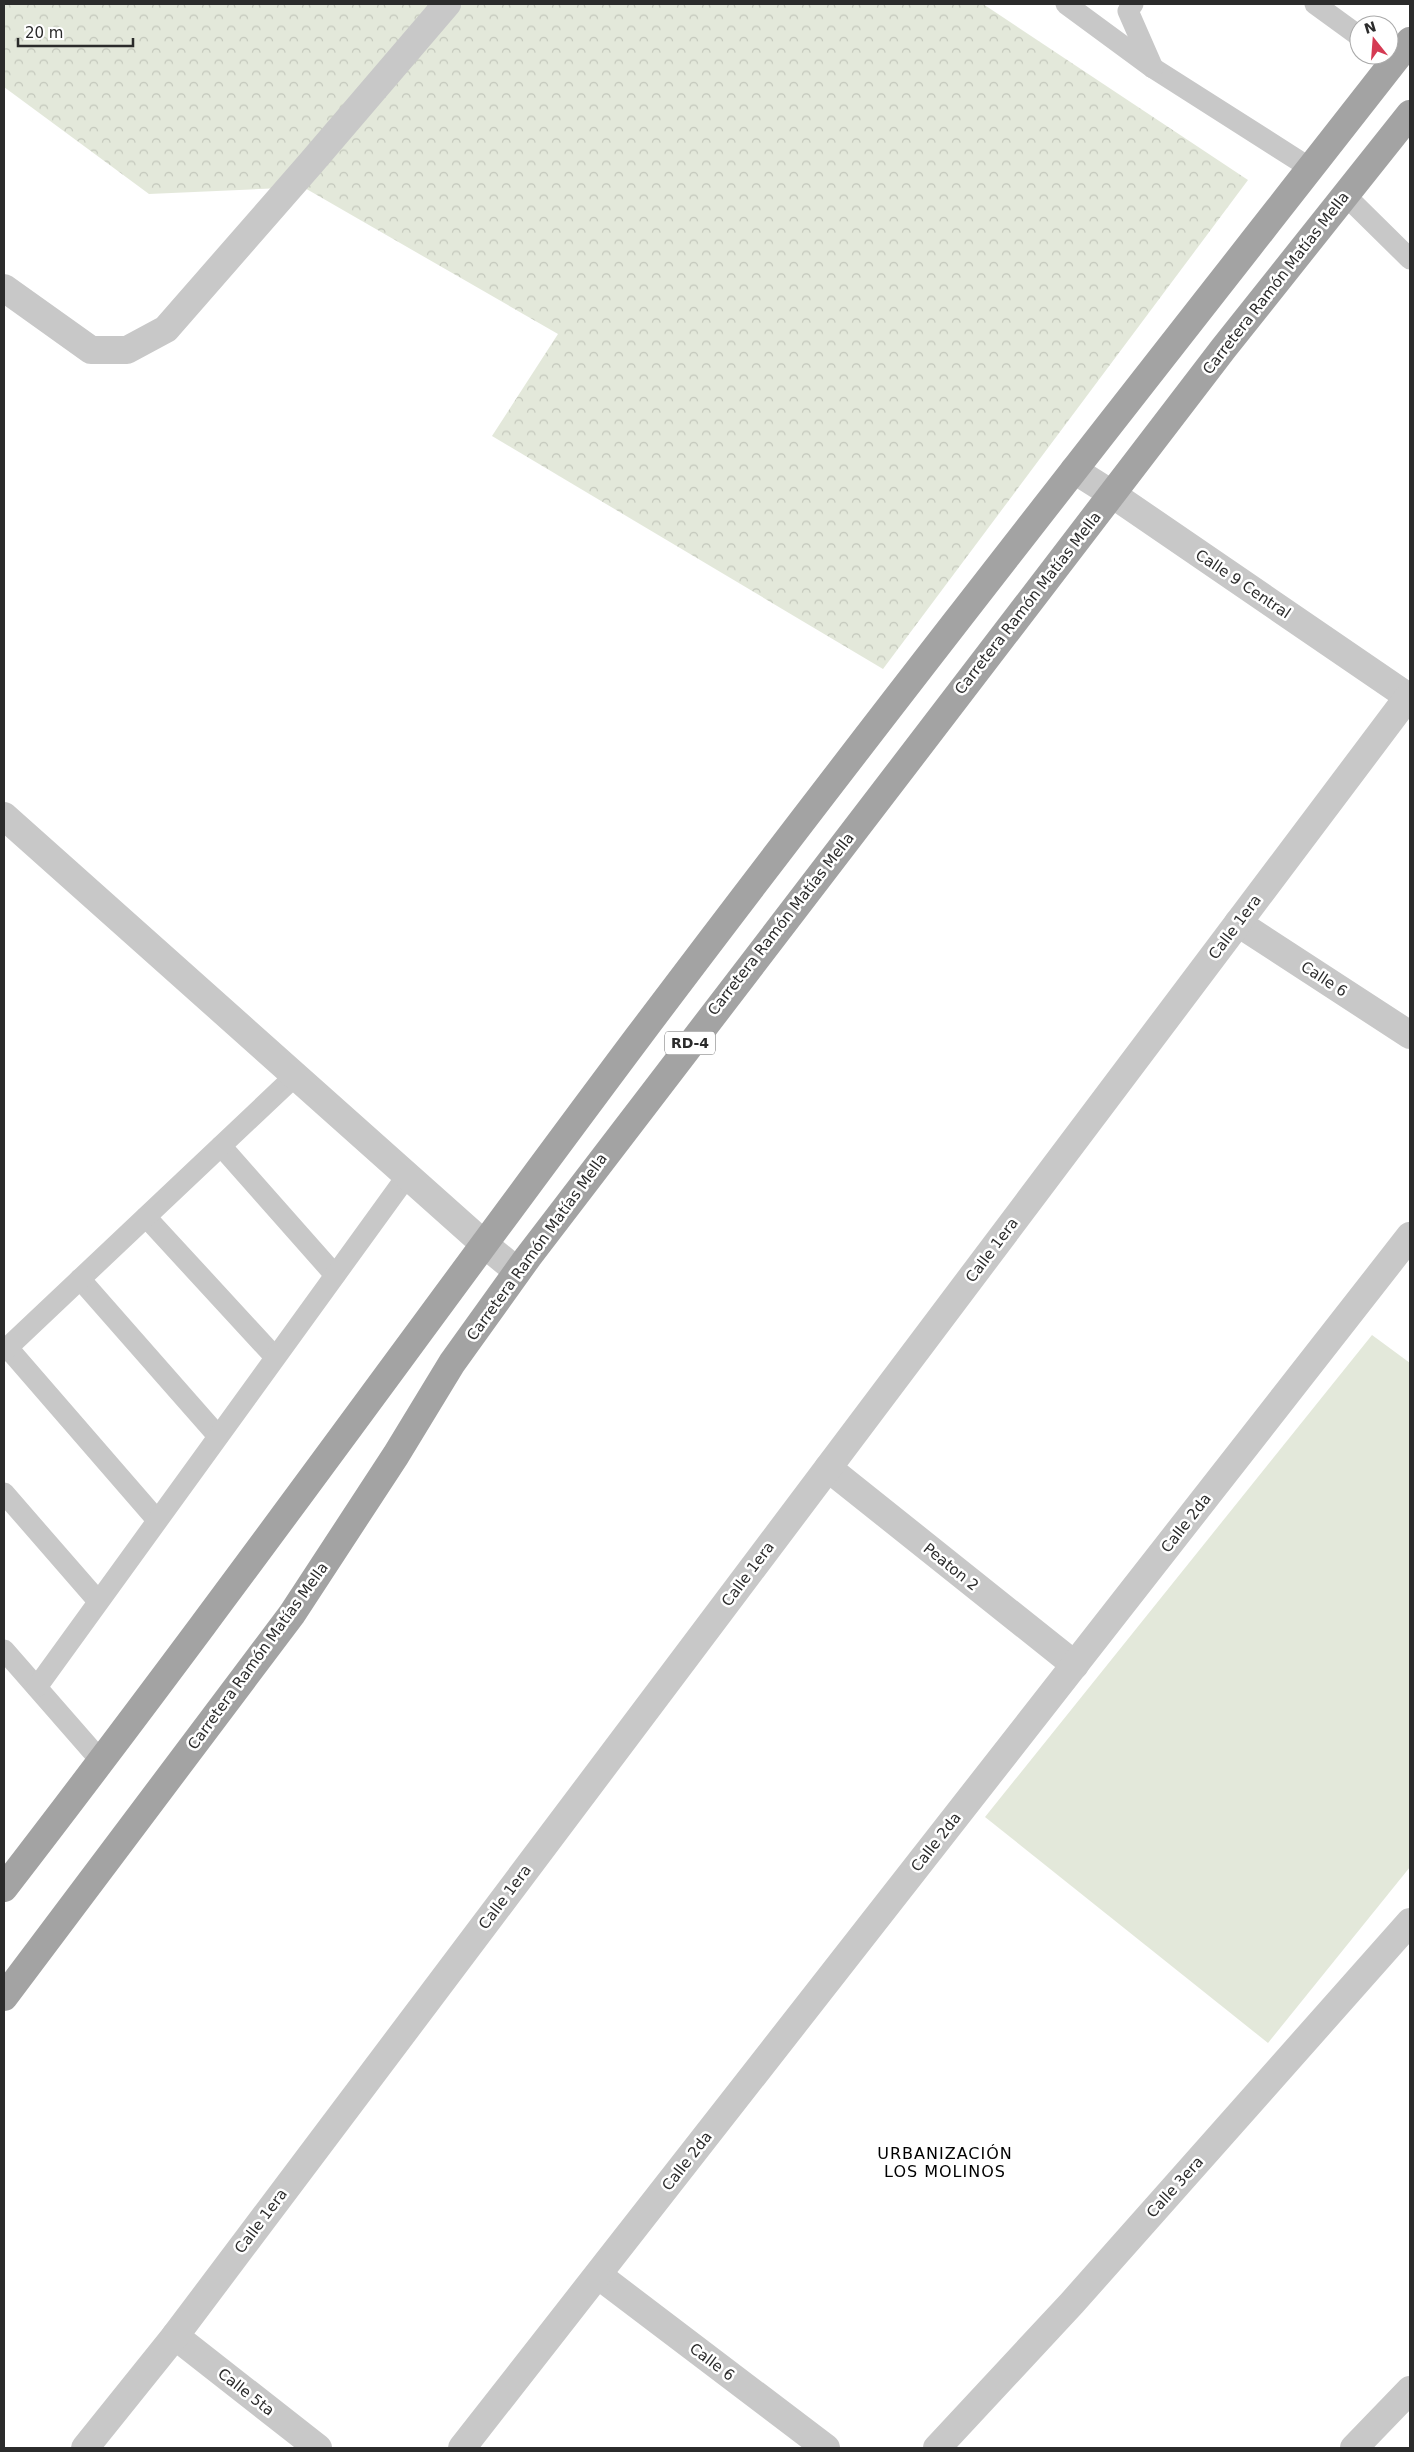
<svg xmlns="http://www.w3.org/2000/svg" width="1414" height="2452" viewBox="0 0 1414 2452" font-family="'DejaVu Sans',sans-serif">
<defs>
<pattern id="forest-crowns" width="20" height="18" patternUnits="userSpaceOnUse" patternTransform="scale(1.25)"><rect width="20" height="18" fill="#e3e8da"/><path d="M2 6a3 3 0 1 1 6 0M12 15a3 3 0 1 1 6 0" fill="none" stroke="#c3c7bb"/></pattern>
</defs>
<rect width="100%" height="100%" fill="#fff"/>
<!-- forest -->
<path fill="url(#forest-crowns)" d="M 4,4 L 983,4 L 1248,180 L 883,669 L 492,436 L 558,334 L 303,187 L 149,194 L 4,87 Z"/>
<!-- park -->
<path fill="#e3e8da" d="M 1372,1335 L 1410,1363 L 1410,1867 L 1268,2043 L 985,1817 Z"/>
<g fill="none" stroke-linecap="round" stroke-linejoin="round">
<!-- service -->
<g stroke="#c8c8c8" stroke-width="21">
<path d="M 1066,4 L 1153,68 L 1310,168"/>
<path d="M 1133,4 L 1128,11 L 1153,68"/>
<path d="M 1315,4 L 1359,36"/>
<path d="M 1345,195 L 1410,259"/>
<path d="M 221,1146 L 335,1275"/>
<path d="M 146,1217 L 275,1357"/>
<path d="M 80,1279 L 218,1436"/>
<path d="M 7,1347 L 157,1520"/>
<path d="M 4,1351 L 295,1076"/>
<path d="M 4,1493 L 98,1601"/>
<path d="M 4,1650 L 101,1761"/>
<path d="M 37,1687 L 407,1176"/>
</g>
<!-- minor -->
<g stroke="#c8c8c8" stroke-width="28">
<path d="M 4,288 L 91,350 L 127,350 L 166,329 L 311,163 L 447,4"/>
<path d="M 1074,470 L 1112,494 L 1410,698"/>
<path d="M 4,816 L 484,1244 L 517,1271"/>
<path d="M 1238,923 L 1410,1035"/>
<path d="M 828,1468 L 1075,1665"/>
<path d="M 598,2275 L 826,2448"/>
<path d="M 175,2336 L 318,2448"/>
<path d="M 85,2448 L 175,2336 L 1408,697"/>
<path d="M 462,2448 L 1410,1236"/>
<path d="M 937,2448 L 1072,2303 L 1410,1922"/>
<path d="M 1354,2448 L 1410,2390"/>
</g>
<!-- primary -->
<g stroke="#a3a3a3" stroke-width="28">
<path d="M 4,1888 C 220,1608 426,1320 638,1037 C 891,701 1151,372 1410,41"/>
<path d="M 4,1997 L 292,1614 L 396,1455 L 452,1363 L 528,1257 L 1223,349 L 1410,114"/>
</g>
</g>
<g text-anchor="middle" stroke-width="5" stroke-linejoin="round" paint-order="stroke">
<!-- shield labels -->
<rect fill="#fff" stroke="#6b6b6b" stroke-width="1" x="665" y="1031.5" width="50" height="23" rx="4"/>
<g font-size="14" font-weight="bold" fill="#2b2b2b">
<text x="690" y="1048">RD-4</text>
</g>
<!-- street labels -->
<g font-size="15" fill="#2b2b2b" stroke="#fff">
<text transform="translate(1276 283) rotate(-52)" y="5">Carretera Ramón Matías Mella</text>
<text transform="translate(1243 584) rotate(34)" y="5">Calle 9 Central</text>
<text transform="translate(1028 603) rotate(-52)" y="5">Carretera Ramón Matías Mella</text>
<text transform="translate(781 924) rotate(-52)" y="5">Carretera Ramón Matías Mella</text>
<text transform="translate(1235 927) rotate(-53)" y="5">Calle 1era</text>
<text transform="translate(1324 979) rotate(33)" y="5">Calle 6</text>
<text transform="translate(537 1247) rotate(-54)" y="5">Carretera Ramón Matías Mella</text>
<text transform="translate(992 1250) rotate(-53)" y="5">Calle 1era</text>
<text transform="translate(1186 1523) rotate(-52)" y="5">Calle 2da</text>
<text transform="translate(951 1567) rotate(39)" y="5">Peaton 2</text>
<text transform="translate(748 1574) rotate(-53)" y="5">Calle 1era</text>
<text transform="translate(258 1656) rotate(-54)" y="5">Carretera Ramón Matías Mella</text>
<text transform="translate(936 1842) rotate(-52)" y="5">Calle 2da</text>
<text transform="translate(505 1897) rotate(-53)" y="5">Calle 1era</text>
<text transform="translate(687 2161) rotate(-52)" y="5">Calle 2da</text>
<text transform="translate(1175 2187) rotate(-48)" y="5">Calle 3era</text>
<text transform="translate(261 2221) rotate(-53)" y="5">Calle 1era</text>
<text transform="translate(712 2362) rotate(37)" y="5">Calle 6</text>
<text transform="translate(246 2392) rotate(38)" y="5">Calle 5ta</text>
</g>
<!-- neighbourhood labels -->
<g font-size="16" letter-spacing="1" fill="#000" stroke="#fff">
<text x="945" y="2159">URBANIZACIÓN<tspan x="945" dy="18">LOS MOLINOS</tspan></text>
</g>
</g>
<!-- border -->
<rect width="1414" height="2452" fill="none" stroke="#2b2b2b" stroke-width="10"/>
<!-- north arrow -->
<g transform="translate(1374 40) rotate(343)"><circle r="24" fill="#ffffff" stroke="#aaaaaa"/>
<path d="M0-4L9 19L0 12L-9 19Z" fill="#d53a53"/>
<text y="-8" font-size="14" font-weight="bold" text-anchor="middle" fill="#2b2b2b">N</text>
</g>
<!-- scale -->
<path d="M18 38v8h115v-8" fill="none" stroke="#2b2b2b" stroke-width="2.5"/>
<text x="25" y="38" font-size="15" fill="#2b2b2b" stroke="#ffffff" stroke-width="4" paint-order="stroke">20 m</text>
</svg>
